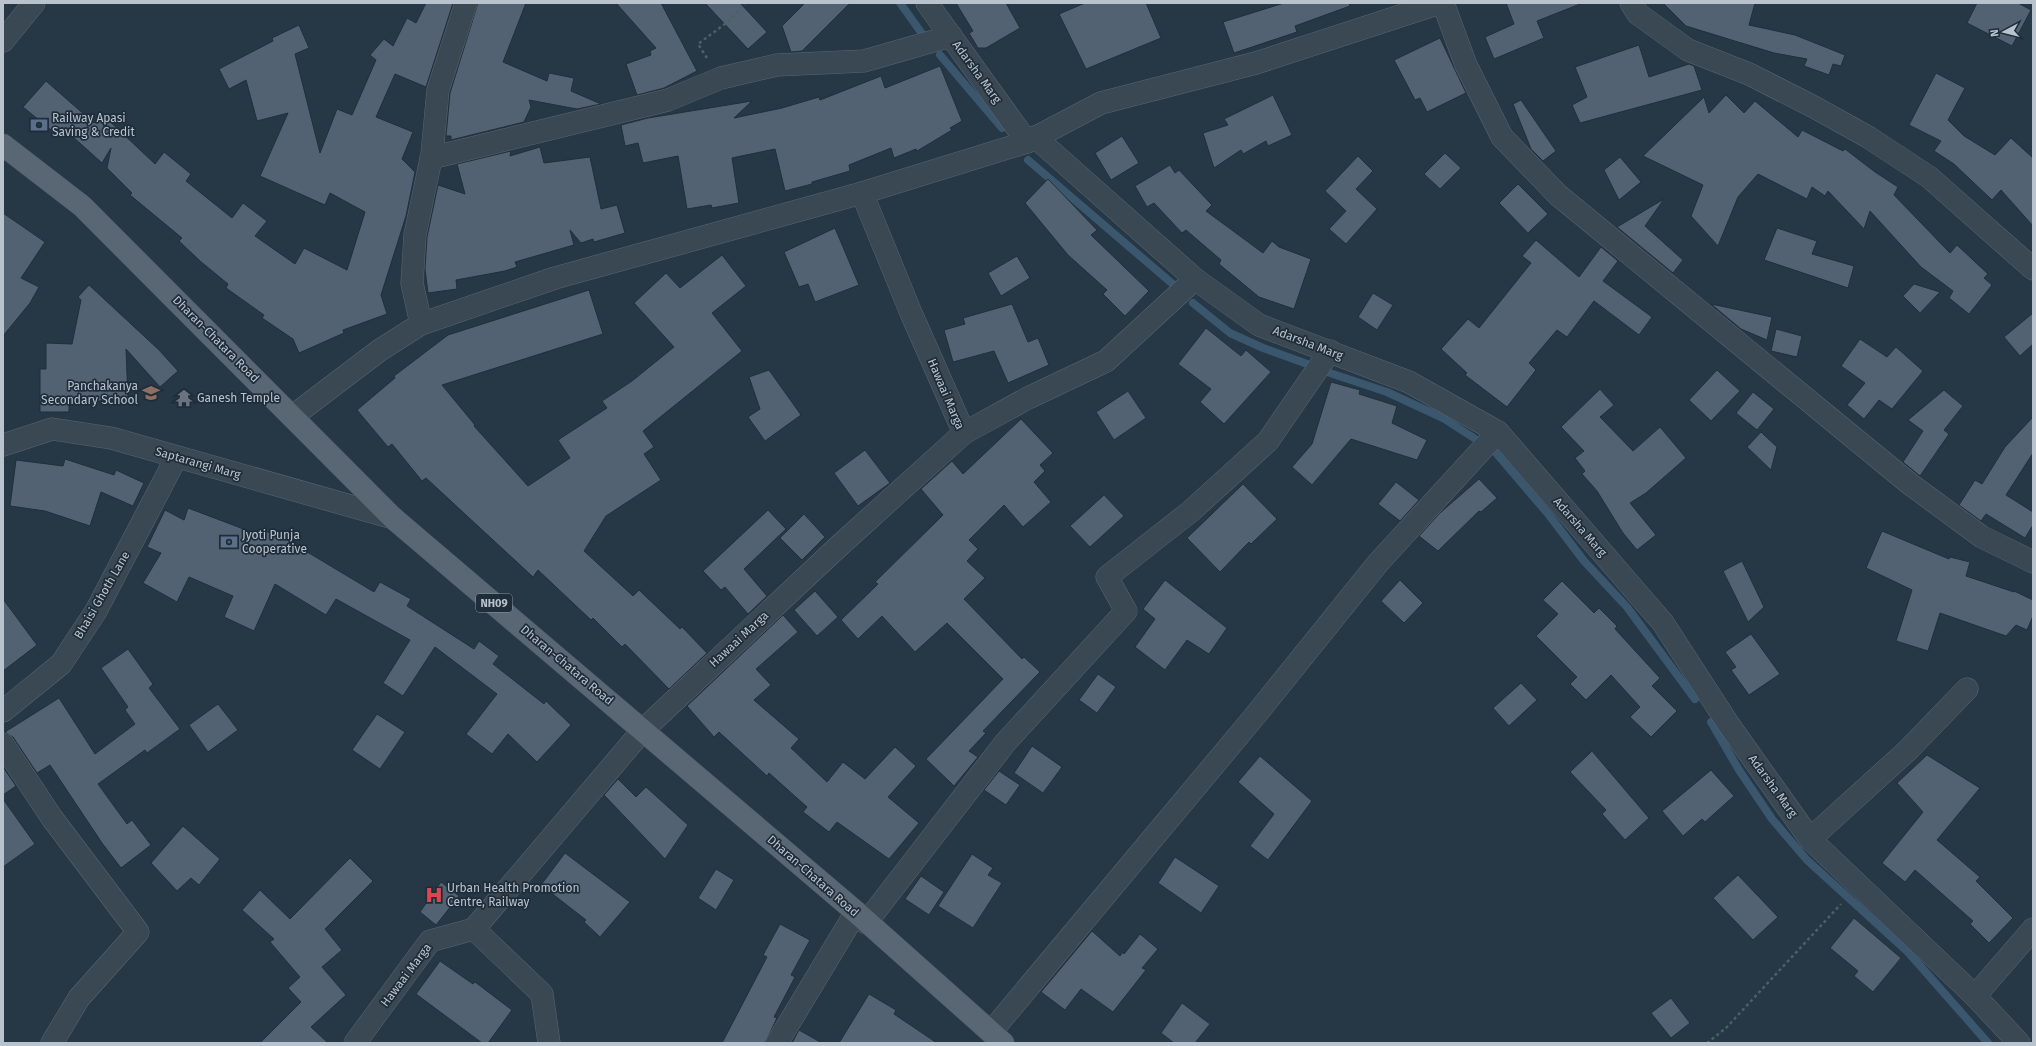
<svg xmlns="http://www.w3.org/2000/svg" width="2036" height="1046" viewBox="0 0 2036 1046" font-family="'Fira Sans',sans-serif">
<rect width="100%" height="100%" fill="#263745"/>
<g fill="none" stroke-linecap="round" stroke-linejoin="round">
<!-- stream -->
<g stroke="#3a576e" stroke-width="8">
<path d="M 900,3 L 923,35"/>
<path d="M 940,55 L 1002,128"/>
<path d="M 1028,160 L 1175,286"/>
<path d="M 1193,303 L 1230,333 L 1263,348 L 1310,365"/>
<path d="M 1327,372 L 1387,392 L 1443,418 L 1477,440"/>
<path d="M 1496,453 L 1549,515 L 1584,561 L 1627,607 L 1695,699"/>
<path d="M 1711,722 L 1739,770 L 1772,819 L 1807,860 L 1908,952 L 1988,1043"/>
</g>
</g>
<!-- building -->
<g fill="#526272" stroke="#212f3c">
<path d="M 426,3 L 453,3 L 426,87 L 395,74 L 376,117 L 413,132 L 402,159 L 415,172 L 406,216 L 381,295 L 387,314 L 343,330 L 344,333 L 299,353 L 293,339 L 262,318 L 264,315 L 226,288 L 228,284 L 200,261 L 179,241 L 182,238 L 130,195 L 132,193 L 107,168 L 111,148 L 102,163 L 62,127 L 56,134 L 23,107 L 46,81 L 94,123 L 103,115 L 155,164 L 164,152 L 191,174 L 186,181 L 232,218 L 243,203 L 267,221 L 255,236 L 295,264 L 304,248 L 347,270 L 365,212 L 330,193 L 325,205 L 260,176 L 288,113 L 257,121 L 246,80 L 229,89 L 219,69 L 273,41 L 272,38 L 299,25 L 309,48 L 295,54 L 320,153 L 337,109 L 352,115 L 376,60 L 370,55 L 384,39 L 393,46 L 407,18 L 416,23 Z"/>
<path d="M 478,3 L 526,3 L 503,62 L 547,81 L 549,73 L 574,78 L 571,91 L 601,104 L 577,109 L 529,100 L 531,107 L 524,122 L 451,140 L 451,136 L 446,136 L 450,93 Z"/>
<path d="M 616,3 L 661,3 L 697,71 L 664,88 L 637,95 L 626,64 L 651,55 L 650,51 L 656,48 Z"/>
<path d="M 705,3 L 740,3 L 767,32 L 748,49 Z"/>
<path d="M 805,3 L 850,3 L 802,51 L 791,52 L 782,26 Z"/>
<path d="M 956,3 L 1006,3 L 1020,28 L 986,48 L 978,48 L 969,33 L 973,31 Z"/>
<path d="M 1085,3 L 1146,3 L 1161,38 L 1086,69 L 1059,14 Z"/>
<path d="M 1284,3 L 1349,3 L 1350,6 L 1295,26 L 1297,32 L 1234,53 L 1223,22 Z"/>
<path d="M 1506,3 L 1579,3 L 1580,4 L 1537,21 L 1544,38 L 1494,59 L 1485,37 L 1514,24 Z"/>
<path d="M 1663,3 L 1755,3 L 1749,25 L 1795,35 L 1845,55 L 1841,66 L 1833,64 L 1829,75 L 1804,66 L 1807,59 L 1774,53 L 1686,26 Z"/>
<path d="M 1977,3 L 2018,3 L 2031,10 L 2012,46 L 1967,23 Z"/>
<path d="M 1440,38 L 1466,93 L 1427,112 L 1420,98 L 1415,100 L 1394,60 Z"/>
<path d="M 1639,45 L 1649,77 L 1689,64 L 1694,66 L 1702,90 L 1580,123 L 1572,105 L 1587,97 L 1575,67 Z"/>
<path d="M 940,66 L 962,121 L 950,128 L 952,130 L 917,151 L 916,149 L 894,158 L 891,148 L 849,165 L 850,171 L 812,182 L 812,184 L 785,191 L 775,149 L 732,158 L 739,203 L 712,208 L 711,205 L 687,209 L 678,156 L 643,163 L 638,143 L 625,146 L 621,125 L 648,118 L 752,101 L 734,118 L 782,108 L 819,97 L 820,100 L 881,76 L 885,88 Z"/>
<path d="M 1936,73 L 1965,88 L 1948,120 L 1964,136 L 1995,155 L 2011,138 L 2033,158 L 2033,226 L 2001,190 L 1992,200 L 1954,164 L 1934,151 L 1941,141 L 1909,125 Z"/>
<path d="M 1273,95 L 1292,135 L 1268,146 L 1266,141 L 1243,154 L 1241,150 L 1214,168 L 1203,133 L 1228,125 L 1224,119 Z"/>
<path d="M 1726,95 L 1744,113 L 1755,101 L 1798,137 L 1802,130 L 1843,151 L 1845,149 L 1875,172 L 1898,187 L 1894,195 L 1950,253 L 1957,245 L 1988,274 L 1984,278 L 1992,285 L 1969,314 L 1949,298 L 1953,291 L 1921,267 L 1870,211 L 1864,229 L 1828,191 L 1825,196 L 1812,187 L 1807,199 L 1758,174 L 1738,197 L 1718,246 L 1691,216 L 1703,185 L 1643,156 L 1704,97 L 1709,113 Z"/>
<path d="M 1521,100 L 1556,151 L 1543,161 L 1531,149 L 1513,104 Z"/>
<path d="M 1122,136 L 1139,163 L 1111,180 L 1095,153 Z"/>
<path d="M 540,147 L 544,163 L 590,157 L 601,209 L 617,205 L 625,233 L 594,242 L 593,239 L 581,243 L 570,230 L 574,245 L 515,262 L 517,267 L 505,271 L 456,280 L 457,289 L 428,293 L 425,269 L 427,237 L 438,185 L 465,194 L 457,164 L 511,151 L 510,156 Z"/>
<path d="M 1445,153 L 1461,168 L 1440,189 L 1424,174 Z"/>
<path d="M 1358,156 L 1373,171 L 1356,189 L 1377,209 L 1346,244 L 1329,229 L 1346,211 L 1325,191 Z"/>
<path d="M 1620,157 L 1641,182 L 1619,200 L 1604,170 Z"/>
<path d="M 1170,165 L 1175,173 L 1179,170 L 1212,205 L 1206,211 L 1263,253 L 1272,241 L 1279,247 L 1311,259 L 1294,309 L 1259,297 L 1219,264 L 1221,260 L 1186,230 L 1182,233 L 1154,203 L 1147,207 L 1135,186 Z"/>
<path d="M 1048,179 L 1097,230 L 1091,235 L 1149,291 L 1125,316 L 1103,294 L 1107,290 L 1068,255 L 1025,203 Z"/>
<path d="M 1518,184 L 1548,214 L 1528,233 L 1499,203 Z"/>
<path d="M 1664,199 L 1645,226 L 1683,260 L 1673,273 L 1617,227 Z"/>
<path d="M 3,213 L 45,242 L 21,278 L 39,287 L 30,303 L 3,336 Z"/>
<path d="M 835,228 L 859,285 L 815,302 L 808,284 L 799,287 L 784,252 Z"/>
<path d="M 1777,228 L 1817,241 L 1812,254 L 1854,266 L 1848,288 L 1764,260 Z"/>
<path d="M 1536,240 L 1579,277 L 1601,247 L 1618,261 L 1603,281 L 1652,317 L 1639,335 L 1594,301 L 1567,337 L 1557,330 L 1529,363 L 1536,370 L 1507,407 L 1465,375 L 1467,373 L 1441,349 L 1468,319 L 1479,328 L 1531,263 L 1522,256 Z"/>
<path d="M 722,255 L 746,286 L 712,313 L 742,351 L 643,431 L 654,447 L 644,454 L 661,480 L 606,516 L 584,551 L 633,596 L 639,590 L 680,629 L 682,627 L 707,653 L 669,689 L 625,644 L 622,647 L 593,618 L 591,620 L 538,570 L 533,577 L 426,478 L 422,481 L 392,444 L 388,447 L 357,410 L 395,378 L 394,376 L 448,335 L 589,290 L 603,334 L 442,385 L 475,425 L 474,426 L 528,486 L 570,458 L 558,440 L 607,408 L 602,401 L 632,381 L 674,347 L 634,303 L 666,273 L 680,288 Z"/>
<path d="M 1017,256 L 1030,278 L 1001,296 L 988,273 Z"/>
<path d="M 1914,284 L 1940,292 L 1920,313 L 1903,296 Z"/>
<path d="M 89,285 L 159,350 L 178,371 L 160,387 L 126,349 L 128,399 L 69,403 L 69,412 L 40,412 L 40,369 L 46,369 L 46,343 L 72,344 L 81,300 L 78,297 Z"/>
<path d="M 1373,293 L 1393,305 L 1377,330 L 1358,317 Z"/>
<path d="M 1012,304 L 1028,342 L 1038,338 L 1049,365 L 1008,383 L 994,351 L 953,362 L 944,330 L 965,324 L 963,318 Z"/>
<path d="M 1711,304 L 1772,317 L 1767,340 L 1741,329 Z"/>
<path d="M 2033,313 L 2033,344 L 2020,356 L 2004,337 Z"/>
<path d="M 1206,328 L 1241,356 L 1246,350 L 1271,372 L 1224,424 L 1200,402 L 1211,389 L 1178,364 Z"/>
<path d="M 1776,329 L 1802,336 L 1797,357 L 1771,351 Z"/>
<path d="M 1860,339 L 1887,357 L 1896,347 L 1923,371 L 1892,409 L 1879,400 L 1864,419 L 1847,405 L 1865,383 L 1841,366 Z"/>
<path d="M 769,370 L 801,415 L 765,441 L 748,417 L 760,409 L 749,377 Z"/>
<path d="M 1717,370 L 1740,391 L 1711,421 L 1689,400 Z"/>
<path d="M 1331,382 L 1360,390 L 1359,394 L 1397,406 L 1392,423 L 1427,440 L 1417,460 L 1351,439 L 1312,485 L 1292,467 L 1312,444 Z"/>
<path d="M 1600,389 L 1614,405 L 1600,417 L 1633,451 L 1660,427 L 1686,458 L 1646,493 L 1630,503 L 1656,535 L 1637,550 L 1623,533 L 1597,491 L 1582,474 L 1585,471 L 1575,458 L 1584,451 L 1561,427 Z"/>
<path d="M 1944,390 L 1963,406 L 1944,430 L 1949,434 L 1920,476 L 1903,462 L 1923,431 L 1908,420 Z"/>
<path d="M 1128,391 L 1146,418 L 1114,440 L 1096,412 Z"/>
<path d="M 1753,392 L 1774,409 L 1757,430 L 1736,413 Z"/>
<path d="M 2033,417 L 2033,453 L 2006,495 L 2033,512 L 2033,525 L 2025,538 L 1986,514 L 1981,521 L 1959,505 L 1975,480 L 1982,484 L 2005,447 Z"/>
<path d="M 1021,419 L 1053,453 L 1040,465 L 1045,471 L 1034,482 L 1051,502 L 1023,527 L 1004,505 L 969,540 L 978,549 L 967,561 L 985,578 L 964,599 L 1022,659 L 1024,657 L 1040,672 L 983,731 L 986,733 L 969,751 L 978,757 L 954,786 L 926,759 L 1003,679 L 947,623 L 915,652 L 882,616 L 858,639 L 841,620 L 878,584 L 875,582 L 943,515 L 921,489 L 952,461 L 963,474 Z"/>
<path d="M 1761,432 L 1777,447 L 1771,470 L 1747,447 Z"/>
<path d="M 865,450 L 890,483 L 858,506 L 834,473 Z"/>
<path d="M 65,459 L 114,475 L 116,470 L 144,483 L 133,506 L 101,492 L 90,526 L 45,511 L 10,506 L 16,460 L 63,466 Z"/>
<path d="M 1479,479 L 1497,498 L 1481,512 L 1479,511 L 1438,551 L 1419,536 L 1440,513 Z"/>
<path d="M 1396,482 L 1419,500 L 1400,521 L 1378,504 Z"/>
<path d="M 1243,484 L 1277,519 L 1251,544 L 1249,542 L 1220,572 L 1187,538 Z"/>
<path d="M 1104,495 L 1124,516 L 1090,547 L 1070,526 Z"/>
<path d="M 188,508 L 262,536 L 265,531 L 295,542 L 294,544 L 374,592 L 380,582 L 411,599 L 407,606 L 474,649 L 479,641 L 499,656 L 493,664 L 544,704 L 546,701 L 571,725 L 537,762 L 508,734 L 492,754 L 466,734 L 497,694 L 435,647 L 403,696 L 383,683 L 410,640 L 336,599 L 326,615 L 275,584 L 254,631 L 224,617 L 233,596 L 189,577 L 177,602 L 143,583 L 161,553 L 147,547 L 165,510 L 184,520 Z"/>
<path d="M 768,510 L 786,529 L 744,569 L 767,596 L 748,614 L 725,587 L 721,590 L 703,571 Z"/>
<path d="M 804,514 L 825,537 L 802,560 L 780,538 Z"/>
<path d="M 1882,531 L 1949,559 L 1950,557 L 1970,562 L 1966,576 L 2014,592 L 2014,591 L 2033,600 L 2033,616 L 2027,630 L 2016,625 L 2006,636 L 1940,613 L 1928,651 L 1896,641 L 1912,590 L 1866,568 Z"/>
<path d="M 1742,561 L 1764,607 L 1748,622 L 1723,571 Z"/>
<path d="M 1165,580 L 1227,628 L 1209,654 L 1187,640 L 1165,670 L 1135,647 L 1155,619 L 1143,609 Z"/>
<path d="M 1400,580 L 1423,603 L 1404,623 L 1381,601 Z"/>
<path d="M 1562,581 L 1594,613 L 1599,608 L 1617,626 L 1615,629 L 1660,678 L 1652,686 L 1677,711 L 1651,737 L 1630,717 L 1640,707 L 1611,675 L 1586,700 L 1570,684 L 1577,677 L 1536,636 L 1558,614 L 1543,600 Z"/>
<path d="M 815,591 L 838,617 L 817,636 L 794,610 Z"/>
<path d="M 3,599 L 37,645 L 3,671 Z"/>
<path d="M 783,615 L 798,632 L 756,669 L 771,685 L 754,700 L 799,739 L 791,748 L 827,782 L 843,762 L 865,779 L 895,747 L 916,766 L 888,797 L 919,823 L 889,859 L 837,822 L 829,832 L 803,812 L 807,807 L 769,773 L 767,776 L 719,732 L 714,737 L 687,706 Z"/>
<path d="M 1751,634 L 1780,674 L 1749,695 L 1731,670 L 1736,667 L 1725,652 Z"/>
<path d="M 128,649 L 153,684 L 149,688 L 180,729 L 147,753 L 145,750 L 98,784 L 127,824 L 132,820 L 151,845 L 121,868 L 102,843 L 50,765 L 37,773 L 13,737 L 5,732 L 59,698 L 95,754 L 135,724 L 125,710 L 128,707 L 101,668 Z"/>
<path d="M 1098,674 L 1116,687 L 1097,713 L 1079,700 Z"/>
<path d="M 1521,683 L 1537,700 L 1509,726 L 1493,708 Z"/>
<path d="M 218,704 L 238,730 L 208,752 L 189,725 Z"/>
<path d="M 377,714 L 405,732 L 380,769 L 352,750 Z"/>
<path d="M 1032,746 L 1062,767 L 1043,793 L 1014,773 Z"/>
<path d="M 1592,751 L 1649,818 L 1625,840 L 1602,814 L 1606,810 L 1570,772 Z"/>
<path d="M 1927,755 L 1980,788 L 1937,840 L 1980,877 L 1976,881 L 2013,918 L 1989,943 L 1970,924 L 1973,921 L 1915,870 L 1905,882 L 1882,863 L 1923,812 L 1897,783 Z"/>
<path d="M 1260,756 L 1312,801 L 1268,860 L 1250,846 L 1274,814 L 1238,782 Z"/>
<path d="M 3,767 L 16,786 L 3,795 Z"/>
<path d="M 1711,770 L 1734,796 L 1705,822 L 1702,819 L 1683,836 L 1662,811 Z"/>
<path d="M 999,771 L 1020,785 L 1006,805 L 984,790 Z"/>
<path d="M 618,779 L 636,797 L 646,787 L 688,825 L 665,859 L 604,795 Z"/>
<path d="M 3,799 L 35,844 L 3,867 Z"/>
<path d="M 183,826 L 220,859 L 199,885 L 191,878 L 177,891 L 151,863 Z"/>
<path d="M 565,853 L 630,902 L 600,937 L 584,922 L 586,920 L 541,885 Z"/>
<path d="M 972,854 L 993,868 L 988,875 L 1002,883 L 973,928 L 938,906 Z"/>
<path d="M 1175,857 L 1219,886 L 1201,913 L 1158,883 Z"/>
<path d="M 350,858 L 373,881 L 325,929 L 342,950 L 322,967 L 346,995 L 311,1027 L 328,1043 L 260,1043 L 301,1002 L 288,988 L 300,977 L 270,942 L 274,939 L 242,910 L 260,890 L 290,919 Z"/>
<path d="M 716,869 L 734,880 L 716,910 L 698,898 Z"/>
<path d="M 1738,875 L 1778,917 L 1753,940 L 1713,898 Z"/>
<path d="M 921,876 L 944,892 L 929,915 L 905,899 Z"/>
<path d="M 441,882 L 459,896 L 436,925 L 420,912 Z"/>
<path d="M 1854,918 L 1901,958 L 1873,992 L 1854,976 L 1858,971 L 1830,948 Z"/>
<path d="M 780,924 L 810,940 L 791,975 L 795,977 L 774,1017 L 777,1018 L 765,1043 L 722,1043 L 767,957 L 763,955 Z"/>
<path d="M 1092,931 L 1120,956 L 1123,952 L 1124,954 L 1140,934 L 1158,949 L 1142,968 L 1146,970 L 1113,1012 L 1081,989 L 1065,1010 L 1041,992 Z"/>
<path d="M 440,961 L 473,984 L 475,982 L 512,1010 L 488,1043 L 482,1043 L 416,994 Z"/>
<path d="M 869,994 L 896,1010 L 894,1014 L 937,1043 L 839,1043 Z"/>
<path d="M 1671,998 L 1690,1023 L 1671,1038 L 1651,1013 Z"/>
<path d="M 1182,1003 L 1210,1024 L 1195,1043 L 1174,1043 L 1161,1033 Z"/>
<path d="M 799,1030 L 822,1043 L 792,1043 Z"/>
</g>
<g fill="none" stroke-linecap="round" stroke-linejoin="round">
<!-- minor casing -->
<g stroke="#596672" stroke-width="23">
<g id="minor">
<path d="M 927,3 L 1027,142"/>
<path d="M 1443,3 L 1466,65 L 1502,137 L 1558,195 L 1910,484 L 1982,537 L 2033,562"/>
<path d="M 1631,3 L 1638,14 L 1688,50 L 1749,74 L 1814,107 L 1868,137 L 1929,177 L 2033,269"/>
<path d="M 3,41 L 34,3"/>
<path d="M 1035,137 L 1195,279 L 1259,325 L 1409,382 L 1498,432 L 1663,623 L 1729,725 L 1810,839 L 1975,996 L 2019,1043"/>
<path d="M 431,158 L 668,100 L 721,78 L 777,65 L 864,61 L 951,36"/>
<path d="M 421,324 L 412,283 L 415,235 L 432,154 L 438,90 L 466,3"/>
<path d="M 293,416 L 380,350 L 421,324 L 555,278 L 862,193 L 1027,142 L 1101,103 L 1256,63 L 1440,3"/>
<path d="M 964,433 L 1028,398 L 1106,361 L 1195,279"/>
<path d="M 3,445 L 52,429 L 111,438 L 393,518"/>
<path d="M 3,711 L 61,664 L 96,611 L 176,458"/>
<path d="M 3,744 L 52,818 L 138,932 L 79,998 L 52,1043"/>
<path d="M 1810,839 L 1907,751 L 1967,689"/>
<path d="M 866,923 L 1005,743 L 1126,611 L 1107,577 L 1191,511 L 1268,441 L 1330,351"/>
<path d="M 474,929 L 542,994 L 549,1043"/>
<path d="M 1975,996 L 2033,929"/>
<path d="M 991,1032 L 1254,717 L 1378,563 L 1498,432"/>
<path d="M 355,1043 L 430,941 L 474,929 L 643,730 L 839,546 L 964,433 L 911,313 L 862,193"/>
<path d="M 777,1043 L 856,912"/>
</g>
</g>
<!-- primary casing -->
<g stroke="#475461" stroke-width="23">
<path id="primary" d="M 3,145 L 82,206 L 393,518 L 856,912 L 1003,1043"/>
</g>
<!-- path -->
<g stroke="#486363" stroke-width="2.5" stroke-dasharray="3 3" stroke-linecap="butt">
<path d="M 707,58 L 698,44 L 729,21 L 745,3"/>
<path d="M 1707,1043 L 1726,1028 L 1841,904"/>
</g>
<!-- minor -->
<use href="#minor" stroke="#3a4854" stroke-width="22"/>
<!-- primary -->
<use href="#primary" stroke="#596774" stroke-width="22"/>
</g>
<!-- icons -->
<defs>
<g id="bank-bare" transform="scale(1.38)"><path d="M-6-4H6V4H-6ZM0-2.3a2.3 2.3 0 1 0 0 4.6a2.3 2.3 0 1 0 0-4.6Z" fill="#5c6f8a" stroke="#1f2d3a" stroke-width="2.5" paint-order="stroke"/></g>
<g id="school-bare" transform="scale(1.38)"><path d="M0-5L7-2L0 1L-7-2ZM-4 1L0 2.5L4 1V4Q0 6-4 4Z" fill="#8d6e63" stroke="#1f2d3a" stroke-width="2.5" paint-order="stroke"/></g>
<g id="temple-bare" transform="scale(1.38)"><path d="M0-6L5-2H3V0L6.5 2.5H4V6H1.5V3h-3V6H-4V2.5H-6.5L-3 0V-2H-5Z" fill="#6b7280" stroke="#1f2d3a" stroke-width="2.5" paint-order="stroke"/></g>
<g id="hospital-bare" transform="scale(1.38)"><path d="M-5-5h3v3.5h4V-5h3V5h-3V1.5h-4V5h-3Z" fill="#e0444e" stroke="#1f2d3a" stroke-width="2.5" paint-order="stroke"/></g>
</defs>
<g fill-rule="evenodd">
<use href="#bank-bare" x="39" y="125"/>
<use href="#school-bare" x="151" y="393"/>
<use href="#temple-bare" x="184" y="398"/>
<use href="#bank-bare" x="229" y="542"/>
<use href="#hospital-bare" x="434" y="895"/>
</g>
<g text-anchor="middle" stroke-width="3.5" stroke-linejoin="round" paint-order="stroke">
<!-- shield labels -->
<rect fill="#1f2d3a" stroke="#8a96a2" stroke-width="1" x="476" y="594" width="36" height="18" rx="3"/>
<g font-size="11" font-weight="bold" fill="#b8c3ce">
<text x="494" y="607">NH09</text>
</g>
<!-- street labels -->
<g font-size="12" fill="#b8c3ce" stroke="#1f2d3a">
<text transform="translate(977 72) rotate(54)" y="4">Adarsha Marg</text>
<text transform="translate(216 339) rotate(45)" y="4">Dharan-Chatara Road</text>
<text transform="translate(1308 343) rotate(21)" y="4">Adarsha Marg</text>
<text transform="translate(946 394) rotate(67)" y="4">Hawaai Marga</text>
<text transform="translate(198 463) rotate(16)" y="4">Saptarangi Marg</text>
<text transform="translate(1580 527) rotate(49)" y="4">Adarsha Marg</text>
<text transform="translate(102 595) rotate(-60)" y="4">Bhaisi Ghoth Lane</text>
<text transform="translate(739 639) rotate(-43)" y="4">Hawaai Marga</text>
<text transform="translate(567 665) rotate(40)" y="4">Dharan-Chatara Road</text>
<text transform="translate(1773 786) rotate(54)" y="4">Adarsha Marg</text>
<text transform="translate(813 876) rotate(41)" y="4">Dharan-Chatara Road</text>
<text transform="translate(406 975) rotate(-53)" y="4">Hawaai Marga</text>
</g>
<!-- poi labels -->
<g font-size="12" fill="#b8c3ce" stroke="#1f2d3a" text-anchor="start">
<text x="52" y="122">Railway Apasi<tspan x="52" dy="14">Saving &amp; Credit</tspan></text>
<text x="138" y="390" text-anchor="end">Panchakanya<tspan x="138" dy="14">Secondary School</tspan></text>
<text x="197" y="402">Ganesh Temple</text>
<text x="242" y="539">Jyoti Punja<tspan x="242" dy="14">Cooperative</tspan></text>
<text x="447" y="892">Urban Health Promotion<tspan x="447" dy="14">Centre, Railway</tspan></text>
</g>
</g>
<!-- border -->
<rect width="2036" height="1046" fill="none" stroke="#b8c3ce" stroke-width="8"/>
<!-- north arrow -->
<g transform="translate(2004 32) rotate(263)" stroke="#1f2d3a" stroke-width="3" paint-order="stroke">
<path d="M0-3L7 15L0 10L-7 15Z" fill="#b8c3ce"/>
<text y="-6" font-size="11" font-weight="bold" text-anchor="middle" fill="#b8c3ce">N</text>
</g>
</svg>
